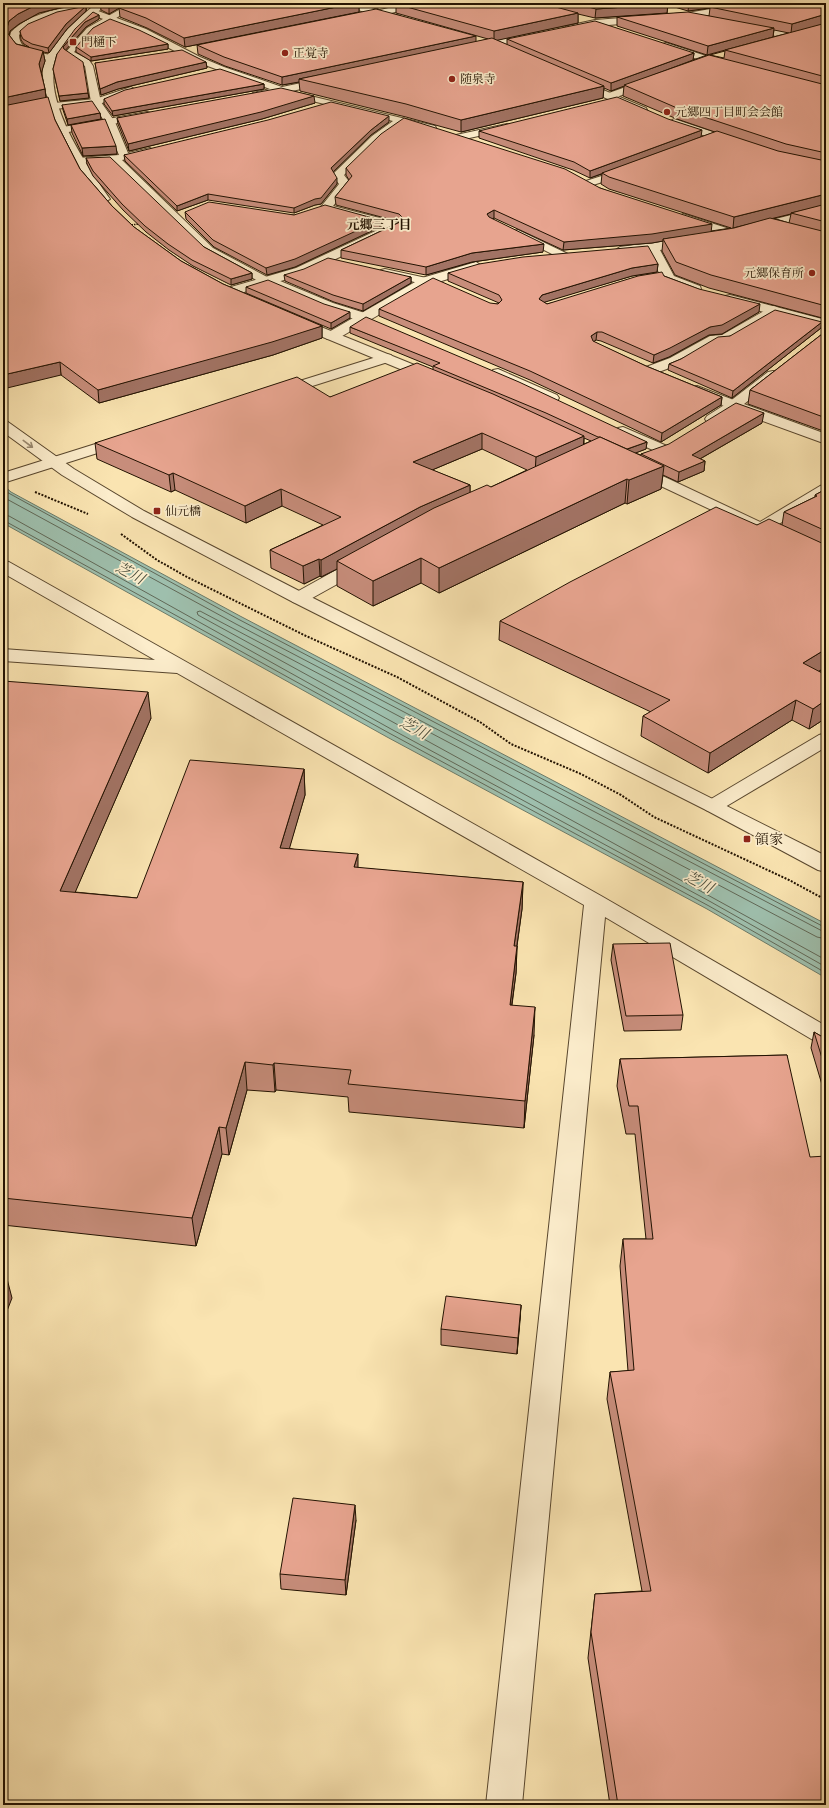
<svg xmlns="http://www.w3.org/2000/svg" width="829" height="1808" viewBox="0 0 829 1808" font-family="'Libre Bodoni','Noto Serif JP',serif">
<rect width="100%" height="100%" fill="#fae4b1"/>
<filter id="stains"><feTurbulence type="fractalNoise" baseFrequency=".005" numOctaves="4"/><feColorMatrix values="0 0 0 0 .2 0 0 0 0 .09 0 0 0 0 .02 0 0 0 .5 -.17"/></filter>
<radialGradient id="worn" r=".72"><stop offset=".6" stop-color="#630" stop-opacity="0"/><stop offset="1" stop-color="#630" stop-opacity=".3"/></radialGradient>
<!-- water -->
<path fill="#9ebfad" stroke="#6c7a68" d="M 3,485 L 11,492 L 240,616 L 826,924 L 826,978 L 707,909 L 387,737 L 3,523 Z"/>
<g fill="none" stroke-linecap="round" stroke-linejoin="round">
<!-- shore -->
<g stroke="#606857" stroke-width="1">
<path d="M 3,490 L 238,619 L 826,928"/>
<path d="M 3,497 L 236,624 L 826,933"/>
<path d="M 3,515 L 9,516 L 391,729 L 711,902 L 826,967"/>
<path d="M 3,520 L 389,733 L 709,906 L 826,973"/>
<path d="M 826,939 L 817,937 L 200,611 L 197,612 L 198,615 L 826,960"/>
</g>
<!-- service casing -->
<g stroke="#58462d" stroke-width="2">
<g id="service">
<path d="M 131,3 L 141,3 L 93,32 L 74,52 L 89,60 L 93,66 L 101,102 L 115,122 L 128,153 L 150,148 L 155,151 L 154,153 L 122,160 L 213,248 L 267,277 L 273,278 L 333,303 L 368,314 L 370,317 L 368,320 C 353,324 286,292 268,284 L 262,283 L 205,252 L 112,162 L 74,163 L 73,161 L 74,159 L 78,158 L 119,155 L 105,122 L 91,102 L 85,66 L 65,53 L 87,28 Z"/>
<path d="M 626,168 L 631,171 L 630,173 L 590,186 L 585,183 L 586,181 Z"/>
<path d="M 518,230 L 568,254 L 570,256 L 564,259 L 560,258 L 514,235 L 512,233 L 514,231 Z"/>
<path d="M 385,269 L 431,279 L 433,281 L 427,285 L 381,274 L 379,272 L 381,270 Z"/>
<path d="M 773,306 L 777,307 L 779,310 L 777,313 L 729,341 L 717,342 L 680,364 L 656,373 L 646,373 L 645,370 L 646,367 L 670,358 L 710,336 L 722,335 Z"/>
<path d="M 498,369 L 557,395 L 559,398 L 557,401 L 547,401 L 493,376 L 492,373 L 493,370 Z"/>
<path d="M 697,386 L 739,402 L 741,405 L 739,408 L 729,408 L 692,393 L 690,390 L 692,387 Z"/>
<path d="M 623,427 L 667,446 L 669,449 L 667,452 L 657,452 L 618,434 L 616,431 L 618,428 Z"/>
</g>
</g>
<!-- minor casing -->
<g stroke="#58462d" stroke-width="2">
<g id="minor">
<path d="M 409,3 L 424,3 L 423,5 L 379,16 L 375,13 L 376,11 Z"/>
<path d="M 746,3 L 765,3 L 761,6 L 687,19 L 595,26 L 570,31 L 565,28 L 567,26 L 595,20 L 687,13 Z"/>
<path d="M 83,5 L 86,6 L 86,10 C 61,16 38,16 19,35 C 19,52 41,52 54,56 L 56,58 L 54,60 L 51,61 L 18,52 L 9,40 L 11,32 C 31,13 56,9 83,5 Z"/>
<path d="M 93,9 L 146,29 L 200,57 L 224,67 L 282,87 L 330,77 L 335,80 L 333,82 L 292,91 L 298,93 L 435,126 L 436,128 L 431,131 L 404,124 L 380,140 L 344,175 L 351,184 L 333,206 L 399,223 L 401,226 L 399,229 L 304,274 L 234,295 L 224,295 L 222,292 L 224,289 L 296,268 L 384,227 L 322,210 L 320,208 L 339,184 L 332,175 L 334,173 L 372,136 L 393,121 L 280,93 L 253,97 L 252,95 L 253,93 L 270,89 L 194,61 L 140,33 L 90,14 L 90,10 Z"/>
<path d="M 744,24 L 826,40 L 826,46 L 741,29 L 741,25 Z"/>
<path d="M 537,32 L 542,35 L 540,37 L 472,51 L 467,48 L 472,45 Z"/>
<path d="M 666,43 L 731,64 L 733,66 L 728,69 L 725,68 L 663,48 L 663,44 Z"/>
<path d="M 651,78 L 655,79 L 656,81 L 655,83 L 614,98 L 606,98 L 605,96 L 606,94 Z"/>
<path d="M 131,87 L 136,90 L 135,92 L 96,105 L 54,109 L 49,106 L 54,103 L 95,99 Z"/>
<path d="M 147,112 L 151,113 L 152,115 L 151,117 L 63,133 L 58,130 L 63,127 Z"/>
<path d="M 507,124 L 511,125 L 512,127 L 511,129 L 460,140 L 455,137 L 456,135 Z"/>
<path d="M 826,206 L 826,214 L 756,232 L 750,228 L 752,225 Z"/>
<path d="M 683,214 L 736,231 L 738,234 L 732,238 L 679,221 L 677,218 Z"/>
<path d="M 693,237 L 697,238 L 699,241 L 697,244 L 660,250 L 674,276 L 700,286 L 701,289 L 695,293 L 664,282 L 648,252 L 620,255 L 614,251 L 620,247 Z"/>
<path d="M 476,262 L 482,266 L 480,269 L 432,284 L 337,339 L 327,339 L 325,336 L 327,333 L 422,278 Z"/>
<path d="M 730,295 L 826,320 L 826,328 L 725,302 L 723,299 L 725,296 Z"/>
<path d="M 386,354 L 391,355 L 393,358 L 391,361 L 284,395 L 274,395 L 272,392 L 274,389 Z"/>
<path d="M 773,371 L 778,372 L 780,375 L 778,378 L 744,404 L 826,434 L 826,444 L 735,411 L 717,422 L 707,422 L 705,419 L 707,416 L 729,402 L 768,372 Z"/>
<path d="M 124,435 L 129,437 L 132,440 L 129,443 L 3,483 L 3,473 Z"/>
<path d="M 826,484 L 826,496 L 767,531 L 761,533 L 755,531 L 753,528 L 755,525 L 820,486 Z"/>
<path d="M 362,558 L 368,559 L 370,563 L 368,567 L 305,602 L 299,603 L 293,602 L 290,598 L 293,594 L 356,559 Z"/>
<path d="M 3,561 L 9,562 L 603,897 L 826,1026 L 826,1045 L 818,1043 L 605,917 L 522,1805 L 486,1805 L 584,905 L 177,673 L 3,661 L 3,649 L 155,660 L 3,573 Z"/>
<path d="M 826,733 L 826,747 L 720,810 L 713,812 L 706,810 L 703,806 L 706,802 L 819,735 Z"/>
</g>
</g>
<!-- tertiary casing -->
<g stroke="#58462d" stroke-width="2">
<g id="tertiary">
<path d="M 97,3 L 106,3 C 92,21 72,32 60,52 C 35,92 87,166 110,199 L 104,202 C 81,197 39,92 43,68 C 47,44 79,18 97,3 Z"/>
<path d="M 339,3 L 353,3 L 400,16 L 401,18 L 397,21 L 340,5 Z"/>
<path d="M 577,79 L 646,108 L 647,110 L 642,113 L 638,112 L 573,84 L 572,82 L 573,80 Z"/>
<path d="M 674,119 L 740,141 L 741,143 L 736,146 L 732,145 L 670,124 L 669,122 Z"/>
<path d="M 294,316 L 439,375 L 441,378 L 439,381 L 429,381 L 289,323 L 287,320 L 289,317 Z"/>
<path d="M 3,421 L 8,422 L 74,469 L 144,511 L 305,594 L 826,856 L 826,872 L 818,870 L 706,810 L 293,602 L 132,517 L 62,475 L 3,432 Z"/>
<path d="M 635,463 L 826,553 L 826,564 L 629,471 L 627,468 L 629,465 Z"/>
</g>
</g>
<!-- path-far1 -->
<path stroke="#221201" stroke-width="1.5" stroke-dasharray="1.5 1" stroke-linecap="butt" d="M 129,225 L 140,224"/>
<!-- path -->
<g stroke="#221201" stroke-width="2" stroke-dasharray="2 1.5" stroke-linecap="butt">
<path d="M 35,492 L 88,514"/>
<path d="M 121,534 L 157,560 L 187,577 L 304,635 L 397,677 L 480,722 L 511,744 L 581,774 L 621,795 L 654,817 L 789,880 L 826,900"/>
</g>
<!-- service -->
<use href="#service" fill="#fcedcc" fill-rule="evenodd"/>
<!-- minor -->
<use href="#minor" fill="#fcedcc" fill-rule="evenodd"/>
<!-- tertiary -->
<use href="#tertiary" fill="#fcedcc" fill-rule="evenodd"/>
</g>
<!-- wall -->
<g fill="#c78d7b" stroke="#221201" fill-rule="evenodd">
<path d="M 3,3 L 90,3 L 72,5 L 39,13 L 19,24 L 10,31 L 9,35 L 16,44 L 29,47 L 24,44 L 21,40 L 20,31 L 86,6 L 86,11 L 67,29 L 49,53 L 43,52 L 45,61 L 41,72 L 45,89 L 46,98 L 55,120 L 80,169 L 112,206 L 134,227 L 181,261 L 223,284 L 322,326 L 322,338 L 273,355 L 99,403 L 61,375 Z"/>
<path d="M 100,3 L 826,3 L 826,319 L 709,288 L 675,275 L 662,251 L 663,241 L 652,243 L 563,250 L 494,218 L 492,219 L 543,252 L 472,262 L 426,275 L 341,258 L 341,250 L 400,222 L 336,205 L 335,197 L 349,180 L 346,175 L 346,168 L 600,188 L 711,231 L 731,228 L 609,189 L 601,184 L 602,174 L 590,178 L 573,170 L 479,138 L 479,131 L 701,137 L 715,132 L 677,119 L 623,96 L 624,86 L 611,91 L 604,88 L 603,98 L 461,132 L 406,117 L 300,91 L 299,82 L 282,85 L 225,66 L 198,54 L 197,45 L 476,42 L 488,39 L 396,13 L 396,4 L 377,8 L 359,3 L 359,12 L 185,47 L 147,28 L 120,17 L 119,8 L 109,14 L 101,10 ZM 668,5 L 688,11 L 710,8 L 709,16 L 617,17 L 617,26 L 707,55 L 693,60 L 694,53 L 507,39 L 507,45 L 496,40 L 578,23 L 578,14 L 595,18 L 667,13 ZM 774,30 L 789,33 L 773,37 ZM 725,51 L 724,58 L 710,55 ZM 791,214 L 789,223 L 773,218 Z"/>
<path d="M 99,15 L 99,19 L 86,27 L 65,50 L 88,93 L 89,98 L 60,101 L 53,69 L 57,54 Z"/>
<path d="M 168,44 L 168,49 L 91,61 L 76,52 L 76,47 Z"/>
<path d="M 206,62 L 207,68 L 118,89 L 101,95 L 95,63 Z"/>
<path d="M 264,84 L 264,89 L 113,116 L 104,104 L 104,99 Z"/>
<path d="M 315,103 L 262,119 L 129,151 L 118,124 L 117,118 Z"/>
<path d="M 62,105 L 100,113 L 101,119 L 68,125 L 63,110 Z"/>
<path d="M 389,122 L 371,135 L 333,172 L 337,184 L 321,204 L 315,205 L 294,213 L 208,200 L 177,211 L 125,161 L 124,155 Z"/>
<path d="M 71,125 L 117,154 L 83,156 L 72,133 Z"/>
<path d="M 86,158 L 204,247 L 252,273 L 252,279 L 231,285 L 193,266 L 169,250 L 146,232 L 123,210 L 93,176 L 87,164 Z"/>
<path d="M 185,212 L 294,215 L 380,227 L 295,267 L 267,275 L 214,247 L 186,219 Z"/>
<path d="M 658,264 L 657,272 L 632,276 L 543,302 L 547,304 L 664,276 L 759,312 L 722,334 L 709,335 L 669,357 L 653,363 L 601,341 L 596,340 L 594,342 L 646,366 L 722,397 L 721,405 L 661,442 L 530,380 L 379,316 L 379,309 L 498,304 L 499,303 L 448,281 L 448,273 Z"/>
<path d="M 284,275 L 411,277 L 411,283 L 363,311 L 334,302 L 285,281 Z"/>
<path d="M 246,287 L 350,318 L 331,329 L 246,293 Z"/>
<path d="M 822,322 L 821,328 L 732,398 L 668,370 L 669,364 L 681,359 L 730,336 Z"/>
<path d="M 350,327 L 647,442 L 646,449 L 635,453 L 641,455 L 641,454 L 762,423 L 700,459 L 705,461 L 704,471 L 678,482 L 663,475 L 661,489 L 627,504 L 625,503 L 439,593 L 421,583 L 373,606 L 337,586 L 337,569 L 321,577 L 320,576 L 304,584 L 271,568 L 270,550 L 323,525 L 282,506 L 246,523 L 175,490 L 171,492 L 97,459 L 95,443 L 330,397 L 433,370 L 433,367 L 350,333 ZM 584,438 L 591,441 L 584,444 ZM 482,449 L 527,470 L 491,487 L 470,493 L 470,485 L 432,470 Z"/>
<path d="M 826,331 L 826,432 L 748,404 L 750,390 Z"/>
<path d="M 826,489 L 826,667 L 819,671 L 826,675 L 826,718 L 809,729 L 792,720 L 708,773 L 641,736 L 643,716 L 651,712 L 499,640 L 500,621 L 757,525 L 782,525 L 784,512 L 815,497 L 815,495 Z"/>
<path d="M 3,681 L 151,718 L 75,892 L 137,898 L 304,769 L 305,795 L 289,848 L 358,868 L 523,882 L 522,909 L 517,946 L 516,973 L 512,1005 L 534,1035 L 524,1128 L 349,1112 L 348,1097 L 276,1090 L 275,1092 L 247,1090 L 229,1155 L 222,1154 L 196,1246 L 3,1225 Z"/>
<path d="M 613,944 L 683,1015 L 681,1030 L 624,1031 L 611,960 Z"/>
<path d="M 814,1032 L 826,1039 L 826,1098 L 811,1048 Z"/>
<path d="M 787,1055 L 826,1805 L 610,1805 L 588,1658 L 595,1594 L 642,1591 L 607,1399 L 610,1372 L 628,1371 L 620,1266 L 623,1239 L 646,1239 L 635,1134 L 626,1134 L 617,1086 L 620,1059 Z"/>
<path d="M 521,1305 L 517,1354 L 441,1345 L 441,1329 Z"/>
<path d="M 356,1520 L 346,1595 L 281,1589 L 280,1574 Z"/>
</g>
<!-- shaded-wall -->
<g fill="#a27364" stroke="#221201">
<path d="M 42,3 L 90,3 L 72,5 L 39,13 L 19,24 L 10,31 L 8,41 L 6,31 L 9,21 L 18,14 L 38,4 Z"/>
<path d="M 110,3 L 128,3 L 109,14 L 109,4 Z"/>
<path d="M 356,3 L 359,3 L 359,12 L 185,47 L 184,38 Z"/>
<path d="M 377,3 L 402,3 L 377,8 Z"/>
<path d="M 689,3 L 737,3 L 710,7 L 710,8 L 688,11 Z"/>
<path d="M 668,4 L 667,13 L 595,18 L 596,9 Z"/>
<path d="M 86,6 L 86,11 L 67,29 L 49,53 L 48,48 L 66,24 Z"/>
<path d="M 578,13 L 578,23 L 494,41 L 494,31 Z"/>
<path d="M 826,14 L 826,24 L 791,33 L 792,24 Z"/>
<path d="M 99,15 L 99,19 L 86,27 L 64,52 L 63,47 L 85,22 Z"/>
<path d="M 774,28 L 773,37 L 707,55 L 708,46 Z"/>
<path d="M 476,36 L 476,44 L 299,79 L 299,82 L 282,85 L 282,77 Z"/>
<path d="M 168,44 L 168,49 L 91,61 L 91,57 Z"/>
<path d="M 43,51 L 45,61 L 41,74 L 39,64 Z"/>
<path d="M 694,53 L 693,60 L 611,91 L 611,83 Z"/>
<path d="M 206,62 L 207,68 L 118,89 L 101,95 L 100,89 L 117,82 Z"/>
<path d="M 264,84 L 264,89 L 113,116 L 112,111 Z"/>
<path d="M 604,86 L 603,98 L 461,132 L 461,120 Z"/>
<path d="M 45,89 L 46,99 L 3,108 L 3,98 Z"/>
<path d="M 88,93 L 89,98 L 60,101 L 59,96 Z"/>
<path d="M 314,96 L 315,103 L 262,119 L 129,151 L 128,144 Z"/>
<path d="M 100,113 L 101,119 L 68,125 L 67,119 Z"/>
<path d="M 389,116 L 389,122 L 371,135 L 331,174 L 331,168 L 371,130 Z"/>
<path d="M 702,130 L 701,137 L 590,178 L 590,171 Z"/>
<path d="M 116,146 L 117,154 L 83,156 L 82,148 Z"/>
<path d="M 337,178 L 337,184 L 321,204 L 315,205 L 294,213 L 294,208 Z"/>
<path d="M 208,194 L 208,200 L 177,211 L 177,206 Z"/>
<path d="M 826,194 L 826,205 L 791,213 L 791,214 L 733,228 L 734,217 Z"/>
<path d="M 494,210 L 494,218 L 487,222 L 487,214 Z"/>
<path d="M 380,220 L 380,227 L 295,267 L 267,275 L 266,268 Z"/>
<path d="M 712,224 L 711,233 L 663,239 L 663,241 L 652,243 L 563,250 L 564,242 Z"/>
<path d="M 544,244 L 543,252 L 472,262 L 426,275 L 426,267 L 472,253 Z"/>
<path d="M 658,264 L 657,272 L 632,276 L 542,303 L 539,299 L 542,295 L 632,268 Z"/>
<path d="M 252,273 L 252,279 L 231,285 L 231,279 Z"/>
<path d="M 411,277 L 411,283 L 363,311 L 363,304 Z"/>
<path d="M 760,304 L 759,312 L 722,334 L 709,335 L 669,357 L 653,363 L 654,355 L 710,327 Z"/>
<path d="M 350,312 L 350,318 L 331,329 L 331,323 Z"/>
<path d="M 822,322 L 821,328 L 732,398 L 733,391 Z"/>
<path d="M 322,326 L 322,338 L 273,355 L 99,403 L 98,390 Z"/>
<path d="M 597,332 L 596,340 L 590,344 L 591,336 Z"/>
<path d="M 60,362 L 61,375 L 3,389 L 3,375 Z"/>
<path d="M 722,397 L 721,405 L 661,442 L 662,433 Z"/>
<path d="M 764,413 L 762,423 L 691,464 L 692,455 Z"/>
<path d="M 482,433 L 482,449 L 413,478 L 413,462 Z"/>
<path d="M 584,436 L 583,453 L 535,474 L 536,457 Z"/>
<path d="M 647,442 L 646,449 L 625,457 L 625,450 Z"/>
<path d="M 705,461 L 704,471 L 678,482 L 679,472 Z"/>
<path d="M 664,466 L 661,489 L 627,504 L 629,480 Z"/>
<path d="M 173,473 L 175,490 L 171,492 L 169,475 Z"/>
<path d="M 627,479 L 625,503 L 439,593 L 439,568 Z"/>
<path d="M 470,485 L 470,502 L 337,561 L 337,569 L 321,577 L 321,560 L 420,507 Z"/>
<path d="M 281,489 L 282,506 L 246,523 L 245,506 Z"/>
<path d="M 421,558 L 421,583 L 373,606 L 373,581 Z"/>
<path d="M 319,559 L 320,576 L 304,584 L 303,566 Z"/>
<path d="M 826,649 L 826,667 L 799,683 L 803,663 Z"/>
<path d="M 148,692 L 151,718 L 64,918 L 60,891 Z"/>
<path d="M 796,700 L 792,720 L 708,773 L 710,753 Z"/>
<path d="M 826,700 L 826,718 L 809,729 L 813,709 Z"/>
<path d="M 304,769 L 305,795 L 282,874 L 280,848 Z"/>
<path d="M 358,854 L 358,881 L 354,867 Z"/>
<path d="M 523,882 L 522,909 L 513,973 L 514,946 Z"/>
<path d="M 517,946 L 516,973 L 508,1032 L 510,1005 Z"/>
<path d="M 535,1007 L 534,1035 L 524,1128 L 525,1101 Z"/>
<path d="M 245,1062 L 247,1090 L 229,1155 L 226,1128 Z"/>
<path d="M 274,1063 L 276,1090 L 275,1092 L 273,1065 Z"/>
<path d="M 219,1127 L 222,1154 L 196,1246 L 192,1218 Z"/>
<path d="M 6,1275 L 12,1298 L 3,1321 L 3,1284 Z"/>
<path d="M 521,1305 L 520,1321 L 517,1354 L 518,1338 Z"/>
<path d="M 355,1505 L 356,1520 L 346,1595 L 345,1580 Z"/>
</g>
<!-- building -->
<g fill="#e7a48f" stroke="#221201">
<path d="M 3,3 L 42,3 L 38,4 L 18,14 L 9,21 L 6,31 L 16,44 L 43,51 L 39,64 L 45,89 L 3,98 Z"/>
<path d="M 127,3 L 356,3 L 184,38 L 146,18 L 119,8 Z"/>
<path d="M 400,3 L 541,3 L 578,13 L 494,31 L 396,4 Z"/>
<path d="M 573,3 L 667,3 L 668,4 L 596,9 Z"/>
<path d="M 733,3 L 826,3 L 826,14 L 792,24 L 710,7 Z"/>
<path d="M 86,6 L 66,24 L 48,48 L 32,44 L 23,39 L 21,35 L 20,31 L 28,24 L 57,12 Z"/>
<path d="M 376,9 L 476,36 L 282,77 L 224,57 L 197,45 Z"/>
<path d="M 93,12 L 99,15 L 85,22 L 63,47 L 64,49 L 83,62 L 88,93 L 59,96 L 53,69 L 57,54 L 75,29 Z"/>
<path d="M 688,12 L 774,28 L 708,46 L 617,17 Z"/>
<path d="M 110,19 L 139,30 L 168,44 L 91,57 L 76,47 L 93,28 Z"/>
<path d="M 595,21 L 694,53 L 611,83 L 507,39 Z"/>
<path d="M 826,23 L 826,77 L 725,50 Z"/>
<path d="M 492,38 L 604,86 L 461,120 L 406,104 L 299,79 Z"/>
<path d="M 182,50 L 206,62 L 117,82 L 100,89 L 95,63 Z"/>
<path d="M 709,55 L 826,85 L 826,153 L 786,144 L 677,108 L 624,85 Z"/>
<path d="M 220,69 L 264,84 L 112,111 L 104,99 L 125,90 Z"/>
<path d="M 281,88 L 314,96 L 261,112 L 128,144 L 117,118 Z"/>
<path d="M 48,97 L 55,120 L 80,169 L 112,206 L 134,227 L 181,261 L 223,284 L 322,326 L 272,342 L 98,390 L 60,362 L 3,375 L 3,106 Z"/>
<path d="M 617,97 L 668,119 L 702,130 L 590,171 L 574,162 L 479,131 Z"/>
<path d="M 92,101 L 100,113 L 67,119 L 62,105 Z"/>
<path d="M 331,102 L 389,116 L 371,130 L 331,168 L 337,178 L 321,198 L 315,199 L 294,208 L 208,194 L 177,206 L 124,155 L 268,120 Z"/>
<path d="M 404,118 L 565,169 L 600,188 L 712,224 L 652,234 L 564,242 L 494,210 L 487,214 L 489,217 L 544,244 L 472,253 L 426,267 L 341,250 L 400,222 L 402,217 L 399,214 L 335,197 L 352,176 L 346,168 L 381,134 Z"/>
<path d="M 105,119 L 116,146 L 82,148 L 71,125 Z"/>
<path d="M 717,131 L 778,151 L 826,161 L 826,194 L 734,217 L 609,177 L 602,173 Z"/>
<path d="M 110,157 L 204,247 L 252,273 L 231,279 L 192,260 L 168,244 L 145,226 L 122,204 L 93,171 L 86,158 Z"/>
<path d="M 209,202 L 294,215 L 325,205 L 380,220 L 295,259 L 266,268 L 213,240 L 185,212 Z"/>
<path d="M 826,204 L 826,222 L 791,213 Z"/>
<path d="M 770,218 L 826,232 L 826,306 L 711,275 L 676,262 L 663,239 L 734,228 Z"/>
<path d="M 648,246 L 658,264 L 632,268 L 542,295 L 539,299 L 547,304 L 638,276 L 662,272 L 664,276 L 699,289 L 760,304 L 722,325 L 710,327 L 670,348 L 654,355 L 602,332 L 597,332 L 591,336 L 593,341 L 646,366 L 722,397 L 662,433 L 530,371 L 379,309 L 433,278 L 490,303 L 498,304 L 502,300 L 499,295 L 448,273 L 479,264 L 523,257 Z"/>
<path d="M 328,258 L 411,277 L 363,304 L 333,295 L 284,275 L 304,269 Z"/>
<path d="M 268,280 L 324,304 L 350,312 L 331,323 L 246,287 Z"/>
<path d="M 775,310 L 822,322 L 733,391 L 669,364 L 681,359 L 718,337 L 730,336 Z"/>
<path d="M 366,317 L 519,382 L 647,442 L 627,449 L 600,437 L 598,437 L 546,413 L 433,366 L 440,363 L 350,327 Z"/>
<path d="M 826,331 L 826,418 L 750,390 Z"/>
<path d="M 417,363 L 493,394 L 584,436 L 536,457 L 482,433 L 413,462 L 470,485 L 420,507 L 321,560 L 319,559 L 303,566 L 270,550 L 341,517 L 281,489 L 245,506 L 173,473 L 169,475 L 95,443 L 297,377 L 330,397 Z"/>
<path d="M 736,403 L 764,413 L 692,455 L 705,461 L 679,472 L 641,454 L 669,444 Z"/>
<path d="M 600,437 L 664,466 L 629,480 L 627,479 L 439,568 L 421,558 L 373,581 L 337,561 L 434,508 L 487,485 L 491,487 Z"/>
<path d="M 826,489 L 826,531 L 784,512 L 817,496 L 815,495 Z"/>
<path d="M 716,507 L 757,525 L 769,519 L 826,545 L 826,649 L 803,663 L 826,675 L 826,700 L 813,709 L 796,700 L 710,753 L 643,716 L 670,700 L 500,621 L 570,582 Z"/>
<path d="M 3,681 L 148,692 L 60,891 L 137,898 L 190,760 L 304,769 L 280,848 L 358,854 L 354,867 L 523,882 L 514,946 L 517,946 L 510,1005 L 535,1007 L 525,1101 L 348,1084 L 351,1070 L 274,1063 L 273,1065 L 245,1062 L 226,1128 L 219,1127 L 192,1218 L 3,1198 Z"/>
<path d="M 670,943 L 683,1015 L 626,1016 L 613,944 Z"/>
<path d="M 814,1032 L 826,1039 L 826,1071 Z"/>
<path d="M 787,1055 L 810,1157 L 826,1156 L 826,1805 L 618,1805 L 591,1632 L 595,1594 L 651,1591 L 610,1372 L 634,1370 L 623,1239 L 653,1239 L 638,1106 L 629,1106 L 620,1059 Z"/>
<path d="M 3,1275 L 6,1275 L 3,1284 Z"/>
<path d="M 446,1296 L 521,1305 L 518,1338 L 441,1329 Z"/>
<path d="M 293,1498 L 355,1505 L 345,1580 L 280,1574 Z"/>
</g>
<!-- one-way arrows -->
<defs><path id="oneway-shaft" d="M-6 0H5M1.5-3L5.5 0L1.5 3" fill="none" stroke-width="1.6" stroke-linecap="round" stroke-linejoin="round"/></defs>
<use stroke="#9a8a71" href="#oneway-shaft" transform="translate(28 444) rotate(37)"/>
<!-- markers -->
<g fill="#8f2418" stroke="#fcedcc" stroke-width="1.5">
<rect x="69" y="38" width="8" height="8" rx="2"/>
<circle cx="285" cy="53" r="4"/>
<circle cx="452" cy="79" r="4"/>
<circle cx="667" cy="112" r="4"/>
<circle cx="812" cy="273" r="4"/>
<rect x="153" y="507" width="8" height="8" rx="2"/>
<rect x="743" y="835" width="8" height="8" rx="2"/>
</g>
<g text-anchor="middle" stroke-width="3.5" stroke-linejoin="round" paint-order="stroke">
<!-- far-poi labels -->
<g font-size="12" fill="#221201" stroke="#fcedcc" text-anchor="start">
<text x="81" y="46">門樋下</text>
<text x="293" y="57">正覚寺</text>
<text x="460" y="83">随泉寺</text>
<text x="675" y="116">元郷四丁目町会会館</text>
<text x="804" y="277" text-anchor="end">元郷保育所</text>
<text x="165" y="515">仙元橋</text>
</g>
<!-- far-neighbourhood labels -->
<g font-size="13" font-weight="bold" fill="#221201" stroke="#fcedcc">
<text x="379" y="229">元郷三丁目</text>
</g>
<!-- poi labels -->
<g font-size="14" fill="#221201" stroke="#fcedcc" text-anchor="start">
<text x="755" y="844">領家</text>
</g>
<!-- water labels -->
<g font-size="15" font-style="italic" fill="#4d4f3d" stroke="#fcedcc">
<text transform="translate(130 573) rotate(28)" y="5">芝川</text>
<text transform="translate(414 728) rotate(28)" y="5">芝川</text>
<text transform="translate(699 882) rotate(28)" y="5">芝川</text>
</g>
</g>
<!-- margin -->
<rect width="829" height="1808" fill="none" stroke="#fae4b1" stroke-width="16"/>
<rect x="4" y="4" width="821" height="1800" fill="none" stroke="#221201" stroke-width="2"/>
<rect x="8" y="8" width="813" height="1792" fill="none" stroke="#221201"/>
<rect width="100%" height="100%" filter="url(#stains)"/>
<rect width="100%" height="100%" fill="url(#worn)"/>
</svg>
